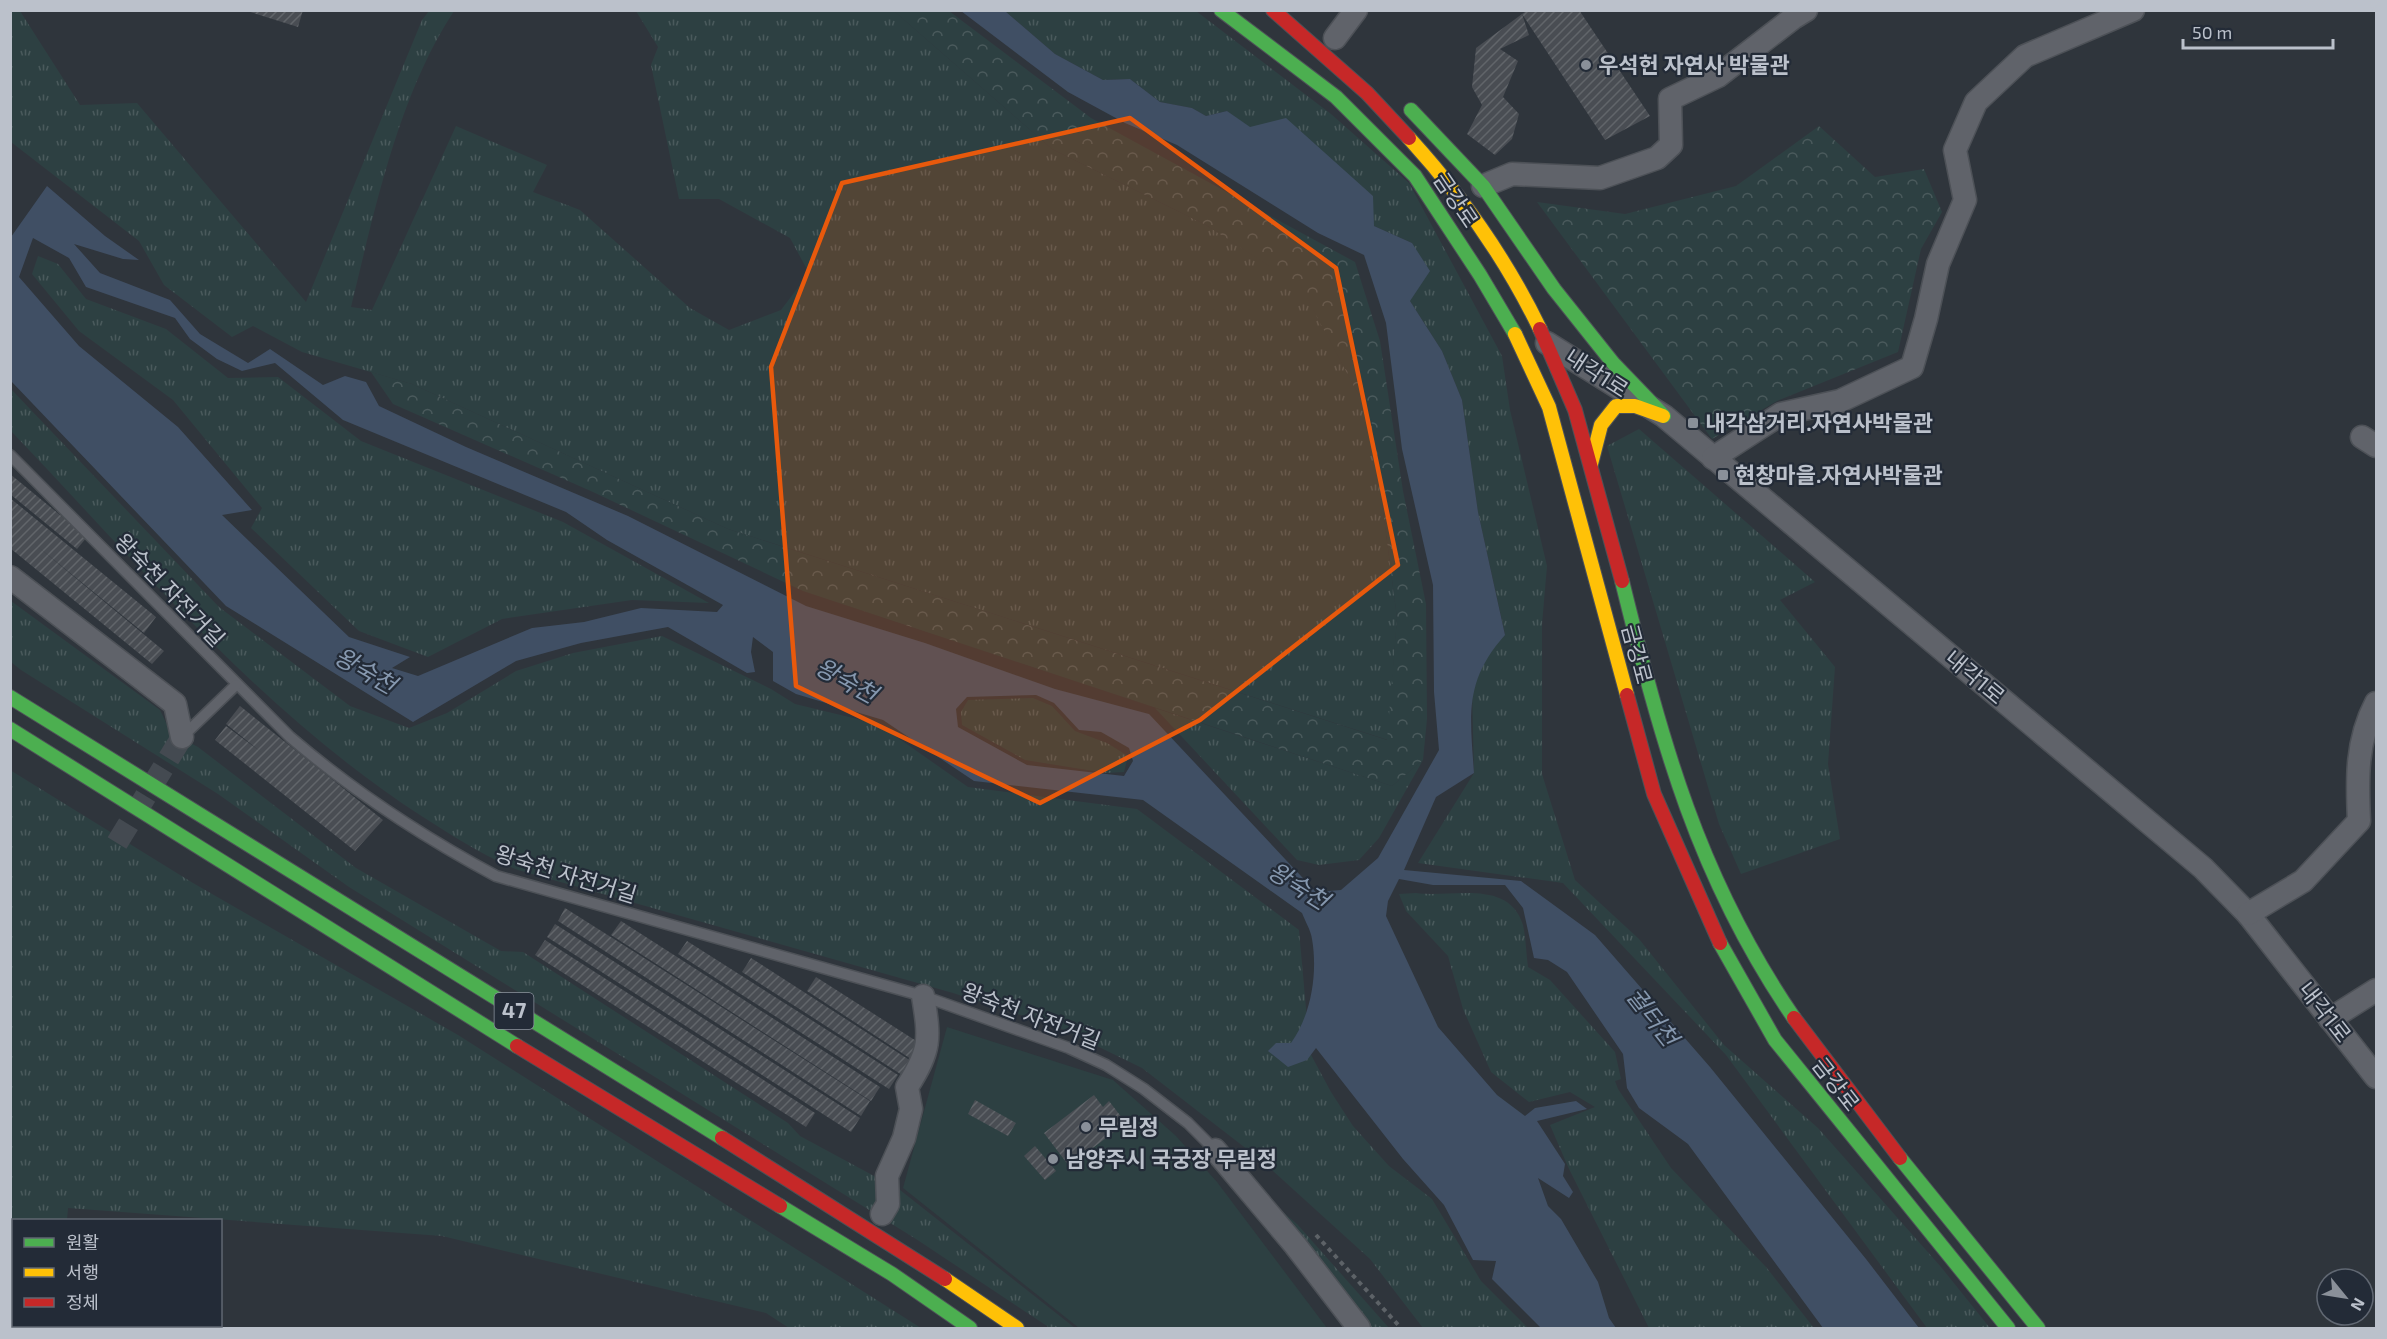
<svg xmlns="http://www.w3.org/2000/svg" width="2387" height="1339" viewBox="0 0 2387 1339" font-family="'Exo 2','Noto Sans KR',sans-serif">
<defs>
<pattern id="grass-tufts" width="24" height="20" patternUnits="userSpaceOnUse" patternTransform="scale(1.5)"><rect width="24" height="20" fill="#2d4042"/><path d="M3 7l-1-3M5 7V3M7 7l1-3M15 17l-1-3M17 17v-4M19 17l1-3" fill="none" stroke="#4a5a5c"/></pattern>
<pattern id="forest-crowns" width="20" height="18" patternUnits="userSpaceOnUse" patternTransform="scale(1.5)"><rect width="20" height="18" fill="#2d4042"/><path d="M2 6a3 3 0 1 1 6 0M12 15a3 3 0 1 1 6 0" fill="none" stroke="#4a5a5c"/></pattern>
<pattern id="building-hatch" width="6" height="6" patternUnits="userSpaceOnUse" patternTransform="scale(1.5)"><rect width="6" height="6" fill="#494d53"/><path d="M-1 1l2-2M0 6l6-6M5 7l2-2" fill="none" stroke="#61656a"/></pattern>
</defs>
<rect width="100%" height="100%" fill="#2f353c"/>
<!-- grass -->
<g fill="url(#grass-tufts)">
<path d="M 10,11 L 20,11 L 80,105 L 137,103 L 306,302 L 422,20 L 429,11 L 454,11 C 398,96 375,209 351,307 L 372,310 L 456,126 L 547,165 L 533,192 L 580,210 L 690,308 L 729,330 L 781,310 L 809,273 L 790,238 L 719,199 L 679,199 L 651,65 L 658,47 L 636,11 L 894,11 L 1052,149 L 1206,225 L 1301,286 L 1371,418 L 1397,618 L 1388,740 L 728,529 L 412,384 L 302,352 L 253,326 L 232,337 L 164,285 L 139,241 L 11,142 Z"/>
<path d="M 1005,11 L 1196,11 L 1331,114 L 1409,183 L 1502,356 L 1510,410 L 1547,566 L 1542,624 L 1542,774 L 1575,880 L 1639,939 L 1724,1045 L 1818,1128 L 1941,1267 L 1990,1328 L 1927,1328 L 1726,1055 L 1563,883 L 1418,863 L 1474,773 L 1472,690 L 1486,656 L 1505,634 L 1478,512 L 1462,400 L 1442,351 L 1410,301 L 1412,243 L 1374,226 L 1227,111 L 1206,116 L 1192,108 L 1160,102 L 1130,79 L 1103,80 L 1055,54 Z"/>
<path d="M 38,256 L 58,264 L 86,299 L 166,329 L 228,378 L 278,377 L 361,441 L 563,522 L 709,603 L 632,600 L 502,619 L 428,657 L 359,631 L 251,528 L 262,508 L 173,400 L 79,331 L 32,274 Z"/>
<path d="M 10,388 L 219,607 L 350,706 L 409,728 L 447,713 L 516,671 L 573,653 L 662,636 L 771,689 L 795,704 L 878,724 L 968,787 L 1137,809 L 1299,930 L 1310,1053 L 1331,1092 L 1353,1126 L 1389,1166 L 1432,1199 L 1481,1281 L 1528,1328 L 1423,1328 L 1370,1259 L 1261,1160 L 1142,1068 L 1058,1027 L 953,993 L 518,870 C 484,856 454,837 423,817 C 263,714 141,567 11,431 Z"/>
<path d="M 1639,429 L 1815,582 L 1780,600 L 1835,667 L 1828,764 L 1840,839 L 1741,874 L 1719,824 L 1607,446 Z"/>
<path d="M 11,601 L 160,710 L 171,733 L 198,747 L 356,868 L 501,951 L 523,952 L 788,1123 L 800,1136 L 900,1190 L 1075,1328 L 1050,1328 L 916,1239 L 349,887 L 218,794 L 21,670 L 11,662 Z"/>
<path d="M 1033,698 L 1052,706 L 1075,731 L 1107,743 L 1128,756 L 1124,772 L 1106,773 L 1025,760 L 962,725 L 961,712 L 968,700 Z"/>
<path d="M 1155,708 L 1392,786 L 1423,760 L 1379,838 L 1359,860 L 1319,865 L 1297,860 Z"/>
<path d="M 10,770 L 193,883 L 458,1035 L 921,1328 L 789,1328 L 766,1313 L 442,1236 L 68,1208 L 67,1220 L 14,1220 L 14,1326 L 66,1326 L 66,1328 L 11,1328 Z"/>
<path d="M 1416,893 C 1451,898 1509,878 1523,925 C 1526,938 1526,953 1528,967 L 1550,980 L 1615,1052 L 1621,1079 L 1615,1081 L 1618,1089 L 1671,1168 L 1766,1267 L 1814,1328 L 1649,1328 L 1569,1169 L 1550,1125 L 1595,1107 L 1570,1092 L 1529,1102 L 1491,1072 L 1463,1009 L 1448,956 L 1406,911 L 1399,894 Z"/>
<path d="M 1259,1192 L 1297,1224 L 1389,1328 L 1372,1328 Z"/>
</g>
<!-- forest -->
<g fill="url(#forest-crowns)">
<path d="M 894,11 L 949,11 L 1091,118 L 1355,262 L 1380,341 L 1403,491 L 1426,604 L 1427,719 L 1423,760 L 1392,786 L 803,591 L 593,492 L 393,404 L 371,372 L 412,384 L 728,529 L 1387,740 L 1397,618 L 1371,418 L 1301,287 L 1206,225 L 1052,149 Z"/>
<path d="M 1819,126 L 1875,177 L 1924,169 L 1942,212 L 1921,249 L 1898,352 L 1777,401 L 1712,439 L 1537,202 L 1625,214 L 1736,186 Z"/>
</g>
<!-- pitch -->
<path fill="#2d4042" d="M 947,1027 L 1113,1080 L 1176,1136 L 1217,1182 L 1327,1328 L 1079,1328 L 903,1188 Z"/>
<!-- water -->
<path fill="#404f64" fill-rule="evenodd" d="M 961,11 L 1005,11 L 1055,54 L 1103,80 L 1130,79 L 1160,102 L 1192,108 L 1206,116 L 1227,111 L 1250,127 L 1286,118 L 1373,196 L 1374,226 L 1412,243 L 1430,271 L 1410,301 L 1442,351 L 1462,400 L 1478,512 L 1505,635 C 1464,681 1470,715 1474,773 L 1436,797 L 1404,870 L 1521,881 L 1595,935 L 1710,1067 L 1866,1259 L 1919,1328 L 1823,1328 L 1688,1144 L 1639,1108 L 1627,1088 L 1623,1054 L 1567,972 L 1548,960 L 1534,958 L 1523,908 L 1505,885 L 1433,885 L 1399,879 L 1388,901 L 1386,916 L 1438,1027 L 1497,1095 L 1525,1116 L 1535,1108 L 1576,1101 L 1587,1109 L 1537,1121 L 1565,1164 L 1563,1176 L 1573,1192 L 1569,1198 L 1538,1178 L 1548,1206 L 1561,1219 L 1598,1282 L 1609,1318 L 1616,1328 L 1541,1328 L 1492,1279 L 1496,1261 L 1473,1260 L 1444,1205 L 1403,1159 L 1316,1048 L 1307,1060 L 1288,1067 L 1268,1051 L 1276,1043 L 1291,1043 C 1311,1015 1318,974 1312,939 C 1311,931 1305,921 1302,913 L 1143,800 L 974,781 L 883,720 L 796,694 L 773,681 L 773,652 L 753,637 L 751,652 L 755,672 L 747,673 L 668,627 L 581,643 L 516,661 L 413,722 L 226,606 L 11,381 L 11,237 L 47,186 L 105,236 L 139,260 L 123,259 L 74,244 L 100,273 L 170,300 L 200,334 L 248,363 L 270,349 L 323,385 L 345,376 L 366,382 L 379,406 L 466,447 L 628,516 L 806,606 L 925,643 L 1055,689 L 1149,714 L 1316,892 L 1341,890 L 1378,858 L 1439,750 L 1434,692 L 1433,585 L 1402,449 L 1386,323 L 1364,255 L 1318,233 L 1177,145 L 1125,123 L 1068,92 ZM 33,238 L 69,258 L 86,287 L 175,318 L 190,339 L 217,359 L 242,371 L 275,363 L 343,420 L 566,512 L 607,540 L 723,605 L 717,612 L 641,608 L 584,622 L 532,628 L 418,676 L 392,668 L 410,657 L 349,637 L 222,515 L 252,510 L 178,427 L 79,346 L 19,277 ZM 1036,695 L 1054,703 L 1079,730 L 1101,732 L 1129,748 L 1133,761 L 1124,776 L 1027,765 L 958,727 L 956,709 L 967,697 Z"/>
<!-- building -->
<g fill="url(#building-hatch)">
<path d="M 244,10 L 303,10 L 298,27 Z"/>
<path d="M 1528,10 L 1579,10 L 1650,116 L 1605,140 L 1522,14 L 1529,35 L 1500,49 L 1518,61 L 1503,97 L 1519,114 L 1512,139 L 1495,155 L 1467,134 L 1482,105 L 1472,87 L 1476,48 L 1522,14 Z"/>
<path d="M 10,474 L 87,537 L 77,549 L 10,494 Z"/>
<path d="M 10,498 L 156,617 L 144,633 L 32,542 L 164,651 L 152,664 L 10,548 Z"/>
<path d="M 240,706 L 383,820 L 355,851 L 215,740 L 226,726 L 261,752 L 226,724 Z"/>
<path d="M 565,908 L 870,1101 L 861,1116 L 558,921 Z"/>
<path d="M 621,921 L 880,1087 L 871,1101 L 611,935 Z"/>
<path d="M 555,924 L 860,1118 L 851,1132 L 547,937 Z"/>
<path d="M 545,940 L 815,1113 L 806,1127 L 535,955 Z"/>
<path d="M 687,941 L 898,1075 L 889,1089 L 678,954 Z"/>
<path d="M 751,958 L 911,1061 L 902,1075 L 742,972 Z"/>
<path d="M 816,977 L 921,1044 L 911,1059 L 807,991 Z"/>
<path d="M 1094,1095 L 1103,1107 L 1109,1101 L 1126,1123 L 1069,1166 L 1044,1133 Z"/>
<path d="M 975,1100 L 1016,1123 L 1008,1136 L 968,1114 Z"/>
<path d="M 1035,1146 L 1056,1171 L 1045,1180 L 1024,1156 Z"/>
</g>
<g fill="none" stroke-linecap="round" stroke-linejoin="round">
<!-- street-tunnel -->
<path stroke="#444a51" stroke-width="22" stroke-dasharray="22 11" stroke-linecap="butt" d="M 117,843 L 182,737"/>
<!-- lane casing -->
<g stroke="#4d5157" stroke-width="13">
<g id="lane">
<path d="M 10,455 L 290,737 C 353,791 423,837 496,876 L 923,996 L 1069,1048 L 1106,1065 L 1144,1089 L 1188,1123 L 1215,1150"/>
<path d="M 182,737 L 236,685"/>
</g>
</g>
<!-- street casing -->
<g stroke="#4d5157" stroke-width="25">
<g id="street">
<path d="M 1335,38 L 1356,10"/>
<path d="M 1483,186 L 1512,174 L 1600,178 L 1657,158 L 1671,145 L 1670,99 L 1718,76 L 1793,18 L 1806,10"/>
<path d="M 1547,343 L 1664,416 L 2203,868 L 2248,914 L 2376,1077"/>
<path d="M 2362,437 L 2376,446"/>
<path d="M 1713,458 L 1781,414 L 1840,401 L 1912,367 L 1926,319 L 1938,264 L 1965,200 L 1955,150 L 1976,102 L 2025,56 L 2133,10"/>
<path d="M 10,577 L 175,704 L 182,737"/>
<path d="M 2248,914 L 2303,881 L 2359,821 C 2357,779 2356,741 2376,703"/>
<path d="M 2330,1019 L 2376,990"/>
<path d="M 1215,1150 L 1295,1245 L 1359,1328"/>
<path d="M 882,1214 L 888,1204 L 887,1176 L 904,1138 L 911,1109 L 907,1087 C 931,1050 930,1039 923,996"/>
</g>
</g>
<!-- fast casing -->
<g stroke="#4d5157" stroke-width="16">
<g id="fast">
<path d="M 1221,10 L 1336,97 L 1415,176 L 1480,275 L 1515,334"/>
<path d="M 1411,110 L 1483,186 L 1554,289 L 1613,363 L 1664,416"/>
<path d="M 1622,581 C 1662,743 1698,878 1794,1018"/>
<path d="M 10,697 L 722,1138"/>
<path d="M 10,729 L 517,1046"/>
<path d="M 1720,943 L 1775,1040 L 2008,1328"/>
<path d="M 1900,1158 L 2038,1328"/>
<path d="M 780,1206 L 892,1274 L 970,1328"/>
</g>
</g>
<!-- slow casing -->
<g stroke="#4d5157" stroke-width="16">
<g id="slow">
<path d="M 1409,138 C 1461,195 1506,259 1540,329"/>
<path d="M 1515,334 L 1549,407 L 1627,695"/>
<path d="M 1591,464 L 1601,425 L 1616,406 L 1635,406 L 1663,416"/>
<path d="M 945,1279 L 1017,1328"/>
</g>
</g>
<!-- jam casing -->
<g stroke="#4d5157" stroke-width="16">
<g id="jam">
<path d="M 1273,10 L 1367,93 L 1409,138"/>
<path d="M 1540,329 L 1575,410 L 1622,581"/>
<path d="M 1627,695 L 1654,794 L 1720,943"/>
<path d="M 1794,1018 L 1900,1158"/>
<path d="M 517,1046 L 780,1206"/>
<path d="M 722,1138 L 945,1279"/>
</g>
</g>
<!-- path -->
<path stroke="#5d6267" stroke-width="4" stroke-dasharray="4.5 4.5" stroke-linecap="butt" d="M 1316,1235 L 1401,1328"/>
<!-- lane -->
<use href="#lane" stroke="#60636a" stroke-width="10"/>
<!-- street -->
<use href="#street" stroke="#60636a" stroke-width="22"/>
<!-- fast -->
<use href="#fast" stroke="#4caf50" stroke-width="14"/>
<!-- slow -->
<use href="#slow" stroke="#ffc107" stroke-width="14"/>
<!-- jam -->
<use href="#jam" stroke="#c62828" stroke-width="14"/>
</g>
<!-- marked area -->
<path fill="#e8590c" fill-opacity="0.2" stroke="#e8590c" stroke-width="4.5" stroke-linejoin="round" d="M 1130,118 L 1336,268 L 1398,565 L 1200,720 L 1040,803 L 796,686 L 771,367 L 842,183 Z"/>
<!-- markers -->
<g fill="#8a9099" stroke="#232b37" stroke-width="2">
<circle cx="1586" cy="65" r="6"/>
<rect x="1687" y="417" width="12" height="12" rx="3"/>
<rect x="1717" y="469" width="12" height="12" rx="3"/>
<circle cx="1086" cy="1127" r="6"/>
<circle cx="1053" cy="1159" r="6"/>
</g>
<g text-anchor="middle" stroke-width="4.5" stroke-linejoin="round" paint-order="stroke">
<!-- shield labels -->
<rect fill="#232b37" stroke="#8d949f" stroke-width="1.5" x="494.5" y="993" width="39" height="36" rx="4.5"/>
<g font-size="21" font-weight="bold" fill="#bbc1cb">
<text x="514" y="1018">47</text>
</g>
<!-- poi labels -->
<g font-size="22" font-weight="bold" fill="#bbc1cb" stroke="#232b37" text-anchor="start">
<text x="1598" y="73">우석헌 자연사 박물관</text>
<text x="1705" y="431">내각삼거리.자연사박물관</text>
<text x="1735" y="483">현창마을.자연사박물관</text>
<text x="1098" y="1135">무림정</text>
<text x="1065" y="1167">남양주시 국궁장 무림정</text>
</g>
<!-- street labels -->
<g font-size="22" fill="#bbc1cb" stroke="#232b37">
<text transform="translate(1456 200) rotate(56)" y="8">금강로</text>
<text transform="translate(1597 373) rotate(33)" y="8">내각1로</text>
<text transform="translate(170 590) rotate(46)" y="8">왕숙천 자전거길</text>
<text transform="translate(1637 654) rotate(75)" y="8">금강로</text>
<text transform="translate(1975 677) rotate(40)" y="8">내각1로</text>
<text transform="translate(566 874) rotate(17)" y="8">왕숙천 자전거길</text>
<text transform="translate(2325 1012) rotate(52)" y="8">내각1로</text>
<text transform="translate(1031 1016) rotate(21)" y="8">왕숙천 자전거길</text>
<text transform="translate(1836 1084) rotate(52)" y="8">금강로</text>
</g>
<!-- water labels -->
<g font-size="24" font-style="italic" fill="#8698af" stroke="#232b37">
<text transform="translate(365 671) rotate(30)" y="8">왕숙천</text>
<text transform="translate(846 681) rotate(29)" y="8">왕숙천</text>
<text transform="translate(1298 886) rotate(32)" y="8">왕숙천</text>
<text transform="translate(1652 1017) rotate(52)" y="8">궐터천</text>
</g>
</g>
<!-- border -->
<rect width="2387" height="1339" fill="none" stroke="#bbc1cb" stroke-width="24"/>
<!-- legend -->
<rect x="12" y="1219" width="210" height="108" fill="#232b37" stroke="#606772" stroke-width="1.5"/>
<rect x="24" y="1238" width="30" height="9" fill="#4caf50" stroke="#606772" stroke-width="1.5"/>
<text x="66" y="1249" font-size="18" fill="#bbc1cb">원활</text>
<rect x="24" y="1268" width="30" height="9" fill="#ffc107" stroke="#606772" stroke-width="1.5"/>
<text x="66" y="1279" font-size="18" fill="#bbc1cb">서행</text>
<rect x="24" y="1298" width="30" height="9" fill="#c62828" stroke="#606772" stroke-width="1.5"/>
<text x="66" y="1309" font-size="18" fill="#bbc1cb">정체</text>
<!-- north arrow -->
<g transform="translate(2345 1297) rotate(120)"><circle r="28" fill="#232b37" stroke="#606772" stroke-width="1.5"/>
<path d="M0-4.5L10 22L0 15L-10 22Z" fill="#8a9099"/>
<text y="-9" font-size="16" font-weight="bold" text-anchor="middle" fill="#bbc1cb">N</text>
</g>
<!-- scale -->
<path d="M2183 39v9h150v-9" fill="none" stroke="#bbc1cb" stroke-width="3"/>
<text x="2192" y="39" font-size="18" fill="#bbc1cb" stroke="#232b37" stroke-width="4.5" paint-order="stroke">50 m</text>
</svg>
